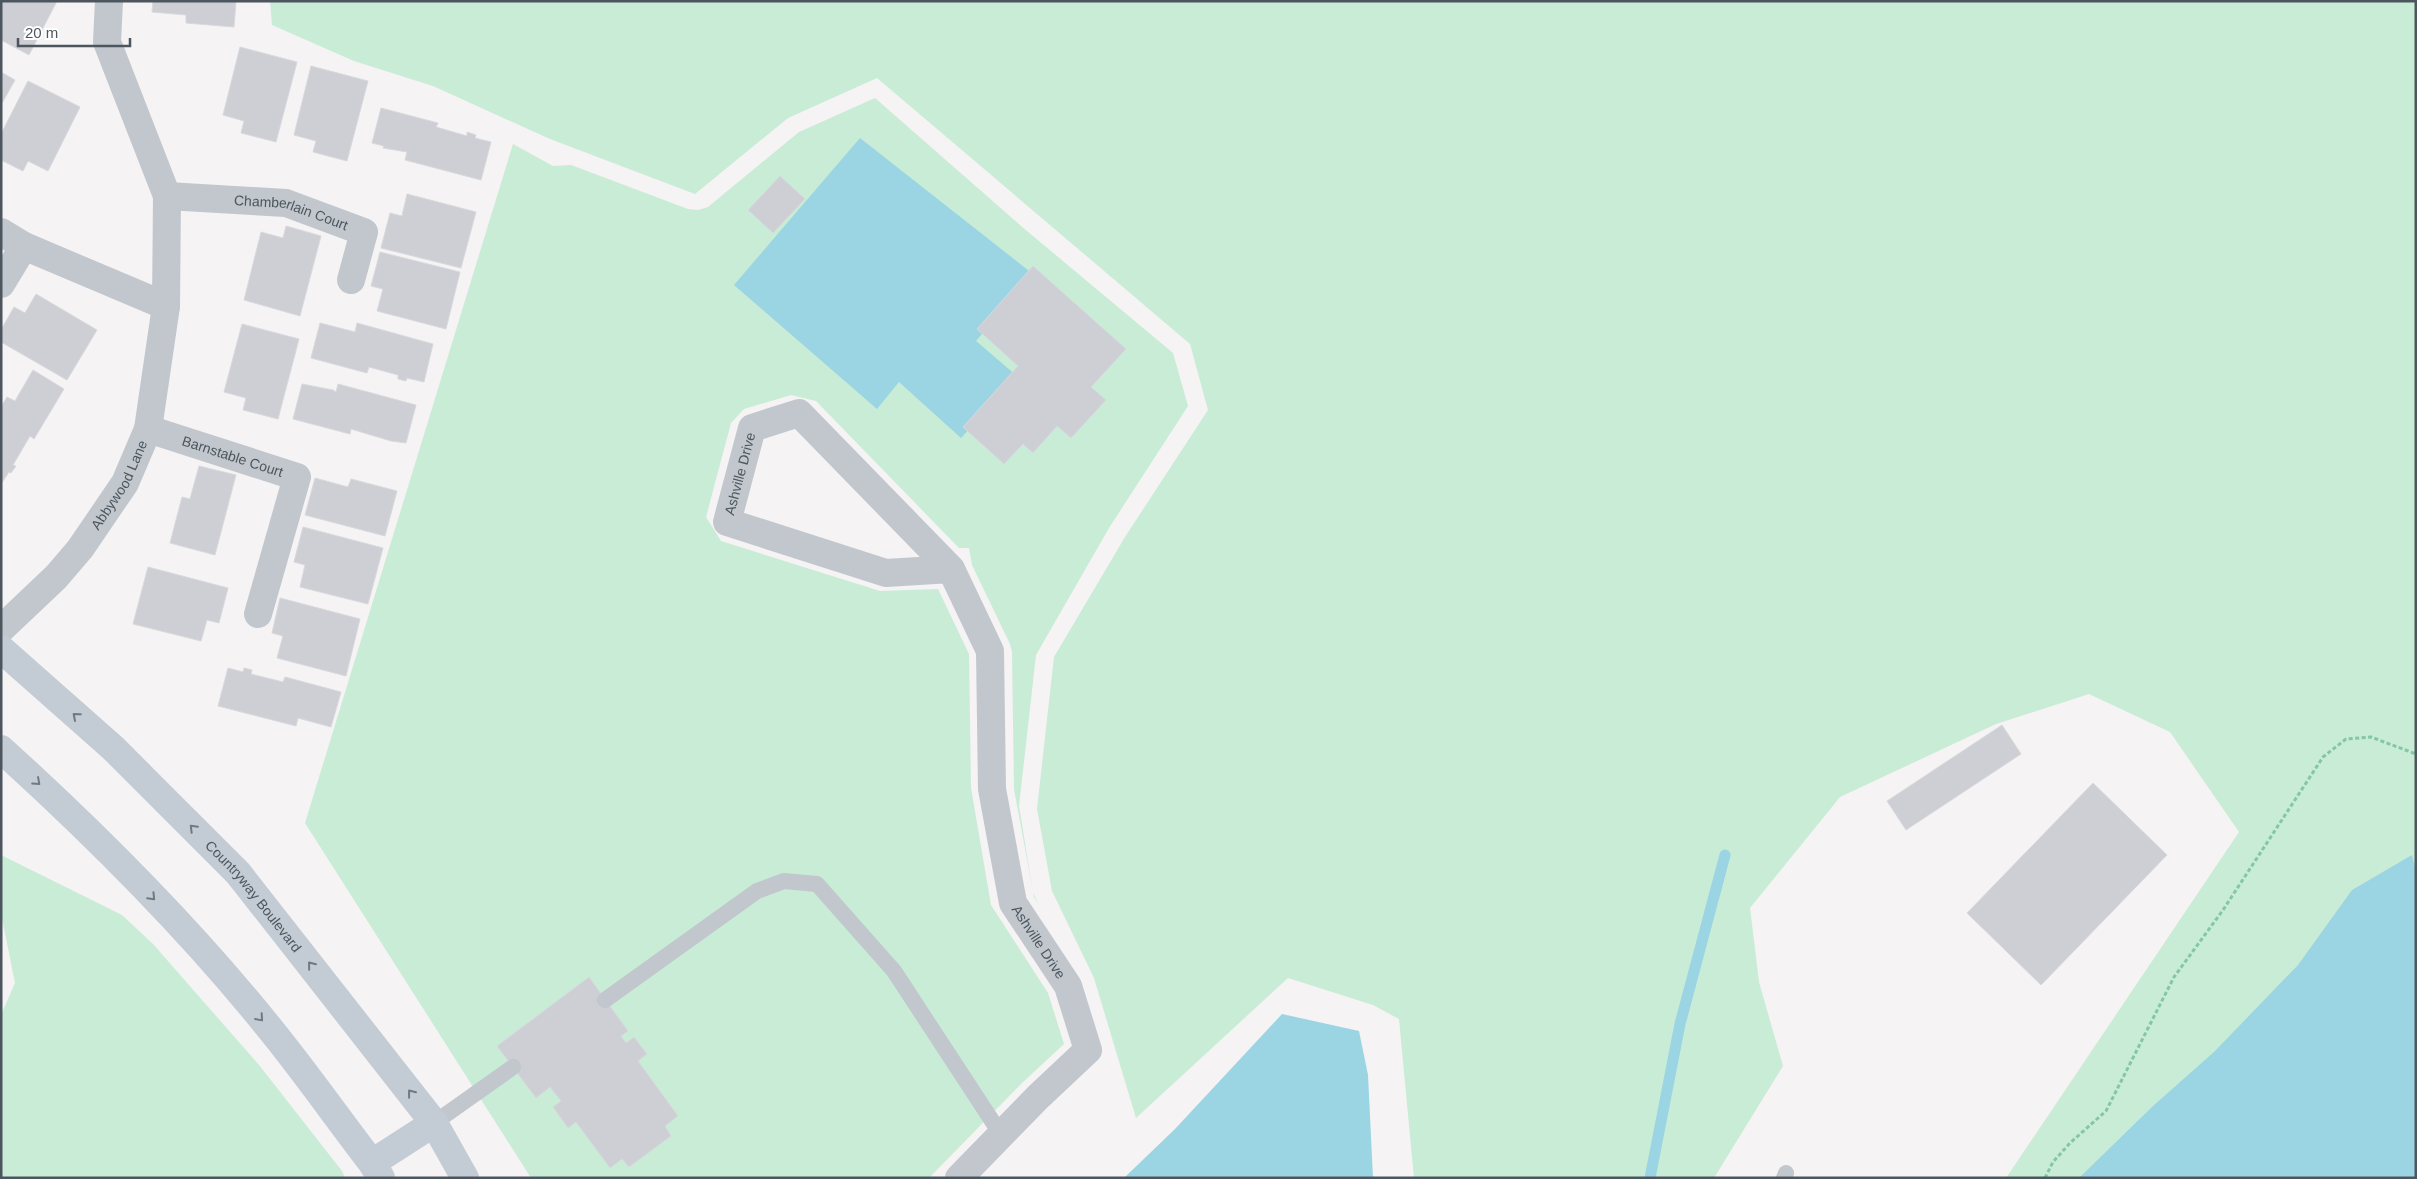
<svg xmlns="http://www.w3.org/2000/svg" width="2417" height="1179" viewBox="0 0 2417 1179" font-family="Helvetica,sans-serif">
<rect width="100%" height="100%" fill="#f5f3f3"/>
<!-- green -->
<g fill="#c8ecd6">
<path d="M 270,1 L 2416,1 L 2416,1178 L 2006,1178 L 2239,832 L 2170,732 L 2089,694 L 1996,724 L 1840,797 L 1750,908 L 1759,982 L 1783,1066 L 1714,1178 L 1414,1178 L 1399,1019 L 1373,1005 L 1288,978 L 1136,1118 L 1094,978 L 1052,891 L 1037,809 L 1054,657 L 1125,537 L 1208,410 L 1190,344 L 877,78 L 788,118 L 695,194 L 550,139 L 433,86 L 354,61 L 272,25 Z"/>
<path d="M 875,98 L 1021,226 L 1173,353 L 1188,406 L 1109,528 L 1036,655 L 1019,806 L 1033,892 L 1038,904 L 1034,897 L 1014,789 L 1012,652 L 1010,644 L 972,565 L 969,548 L 959,548 L 816,401 L 791,395 L 744,409 L 731,423 L 706,517 L 721,541 L 880,591 L 938,589 L 969,654 L 971,788 L 991,905 L 1048,993 L 1064,1044 L 1022,1083 L 929,1178 L 531,1178 L 305,823 L 513,144 L 553,166 L 571,165 L 688,209 L 698,210 L 708,207 L 799,132 Z"/>
<path d="M 1,855 L 122,915 L 153,944 L 259,1065 L 342,1171 L 345,1178 L 1,1178 L 1,1015 L 15,983 L 1,913 Z"/>
</g>
<!-- water -->
<g fill="#9bd4e3">
<path d="M 860,138 L 1033,274 L 976,341 L 1017,376 L 961,438 L 899,382 L 877,409 L 734,285 Z"/>
<path d="M 2412,855 L 2416,872 L 2416,1178 L 2079,1178 L 2153,1106 L 2214,1052 L 2298,965 L 2352,890 Z"/>
<path d="M 1282,1014 L 1359,1031 L 1368,1075 L 1373,1178 L 1124,1178 L 1175,1129 Z"/>
</g>
<g fill="none" stroke-linecap="round" stroke-linejoin="round">
<!-- stream -->
<path stroke="#9bd4e3" stroke-width="11" d="M 1650,1178 L 1680,1024 L 1725,855"/>
</g>
<!-- building -->
<g fill="#cdcfd4" stroke="#d8d9dd">
<path d="M 1,1 L 57,1 L 29,55 L 1,40 Z"/>
<path d="M 153,1 L 236,1 L 234,27 L 186,23 L 186,15 L 152,12 Z"/>
<path d="M 240,47 L 297,62 L 276,142 L 241,133 L 244,121 L 223,115 Z"/>
<path d="M 311,66 L 368,81 L 347,161 L 313,152 L 316,141 L 294,135 Z"/>
<path d="M 1,72 L 15,80 L 1,105 Z"/>
<path d="M 28,81 L 80,107 L 48,171 L 28,161 L 23,171 L 1,160 L 1,134 Z"/>
<path d="M 381,108 L 438,123 L 436,127 L 467,136 L 467,132 L 476,135 L 475,138 L 491,142 L 481,180 L 405,160 L 407,152 L 383,148 L 384,146 L 372,143 Z"/>
<path d="M 780,176 L 805,199 L 773,233 L 748,210 Z"/>
<path d="M 407,194 L 476,212 L 461,268 L 381,248 L 390,213 L 402,216 Z"/>
<path d="M 286,226 L 321,236 L 300,316 L 244,300 L 261,232 L 283,238 Z"/>
<path d="M 380,252 L 460,272 L 446,329 L 377,311 L 383,289 L 371,286 Z"/>
<path d="M 1033,266 L 1126,349 L 1091,387 L 1106,400 L 1071,438 L 1057,426 L 1033,453 L 1023,444 L 1004,464 L 963,427 L 1018,366 L 977,329 Z"/>
<path d="M 36,294 L 97,330 L 67,380 L 1,342 L 1,330 L 14,307 L 25,313 Z"/>
<path d="M 320,323 L 355,332 L 357,323 L 433,344 L 424,382 L 407,378 L 406,381 L 398,379 L 398,375 L 369,367 L 367,373 L 311,358 Z"/>
<path d="M 242,324 L 299,339 L 278,419 L 243,410 L 246,398 L 224,392 Z"/>
<path d="M 33,370 L 64,389 L 34,439 L 30,436 L 13,465 L 16,466 L 11,473 L 9,472 L 1,484 L 1,407 L 7,397 L 15,401 Z"/>
<path d="M 302,384 L 333,390 L 336,392 L 338,384 L 416,405 L 406,443 L 391,441 L 351,429 L 350,434 L 293,419 Z"/>
<path d="M 199,466 L 236,475 L 215,555 L 170,543 L 182,497 L 190,499 Z"/>
<path d="M 315,478 L 348,487 L 351,479 L 397,491 L 385,536 L 305,515 Z"/>
<path d="M 303,527 L 383,548 L 368,604 L 300,587 L 305,565 L 294,562 Z"/>
<path d="M 148,567 L 228,588 L 219,623 L 207,620 L 201,641 L 133,624 Z"/>
<path d="M 280,598 L 360,619 L 346,676 L 277,658 L 283,636 L 272,633 Z"/>
<path d="M 228,668 L 243,672 L 244,668 L 252,670 L 251,674 L 283,682 L 285,677 L 341,692 L 331,727 L 298,718 L 296,726 L 218,706 Z"/>
<path d="M 2002,725 L 2021,754 L 1906,830 L 1887,801 Z"/>
<path d="M 2093,783 L 2167,855 L 2041,985 L 1967,913 Z"/>
<path d="M 589,977 L 628,1031 L 621,1036 L 626,1043 L 634,1037 L 647,1054 L 638,1061 L 678,1116 L 665,1126 L 671,1136 L 629,1167 L 622,1159 L 610,1168 L 576,1122 L 568,1128 L 553,1107 L 561,1101 L 550,1087 L 536,1098 L 497,1046 Z"/>
</g>
<g fill="none" stroke-linecap="round" stroke-linejoin="round">
<!-- path -->
<path stroke="#84c6a5" stroke-width="3" stroke-dasharray="4 2.5" stroke-linecap="butt" d="M 2045,1178 L 2053,1162 L 2070,1143 L 2106,1111 L 2174,977 L 2223,910 L 2323,757 L 2346,739 L 2371,737 L 2416,754"/>
<!-- lane -->
<g stroke="#c1c7cd" stroke-width="16">
<path d="M 605,1000 L 757,891 L 784,881 L 817,884 L 894,971 L 1002,1136"/>
<path d="M 434,1123 L 513,1067"/>
<path d="M 1784,1178 L 1786,1173"/>
</g>
<!-- street -->
<g stroke="#c1c7cd" stroke-width="28">
<path id="s1" d="M 167,196 L 286,203 L 364,232 L 351,280"/>
<path d="M 1,232 L 24,246 L 166,306"/>
<path d="M 1,284 L 24,246"/>
<path id="s2" d="M 148,429 L 297,477 L 258,614"/>
<path id="s3" d="M 951,569 L 886,573 L 727,522 L 752,428 L 799,413 L 951,569 L 990,651 L 992,789 L 1013,903 L 1068,986 L 1088,1050 L 1038,1097 L 959,1178"/>
<path id="s4" d="M 1,629 L 56,577 L 80,549 L 125,483 L 148,429 L 166,306 L 167,196 L 107,42 L 109,1"/>
</g>
<!-- secondary -->
<g stroke="#c3cbd4" stroke-width="28">
<path id="s5" d="M 1,649 L 113,748 L 238,873 L 434,1123 L 465,1178"/>
<path d="M 1,749 C 97,836 190,929 271,1030 C 306,1073 338,1119 372,1163 L 381,1178"/>
<path d="M 372,1163 L 434,1123"/>
</g>
</g>
<!-- one-way arrows -->
<defs><path id="oneway-chevron" d="M-2-3.5L2.5 0L-2 3.5" fill="none" stroke-width="1.6" stroke-linecap="round" stroke-linejoin="round" transform="scale(1.25)"/></defs>
<g stroke="#707981">
<use href="#oneway-chevron" transform="translate(76 716) rotate(-139)"/>
<use href="#oneway-chevron" transform="translate(37 782) rotate(42)"/>
<use href="#oneway-chevron" transform="translate(193 828) rotate(-135)"/>
<use href="#oneway-chevron" transform="translate(152 897) rotate(46)"/>
<use href="#oneway-chevron" transform="translate(311 965) rotate(-129)"/>
<use href="#oneway-chevron" transform="translate(260 1018) rotate(49)"/>
<use href="#oneway-chevron" transform="translate(411 1093) rotate(-128)"/>
</g>
<g text-anchor="middle" stroke-width="4.5" stroke-linejoin="round" paint-order="stroke">
<!-- street labels -->
<g font-size="14" fill="#4d565e" stroke="#fff">
<text dy="5" stroke="none"><textPath href="#s1" startOffset="126">Chamberlain Court</textPath></text>
<text dy="5" stroke="none"><textPath href="#s2" startOffset="89">Barnstable Court</textPath></text>
<text dy="5" stroke="none"><textPath href="#s3" startOffset="282">Ashville Drive</textPath></text>
<text dy="5" stroke="none"><textPath href="#s4" startOffset="188">Abbywood Lane</textPath></text>
<text dy="5" stroke="none"><textPath href="#s5" startOffset="354">Countryway Boulevard</textPath></text>
<text dy="5" stroke="none"><textPath href="#s3" startOffset="988">Ashville Drive</textPath></text>
</g>
</g>
<!-- border -->
<rect width="2417" height="1179" fill="none" stroke="#4d565e" stroke-width="5"/>
<!-- scale -->
<path d="M18 38v8h112v-8" fill="none" stroke="#4d565e" stroke-width="2.5"/>
<text x="25" y="38" font-size="15" fill="#4d565e" stroke="#ffffff" stroke-width="4" paint-order="stroke">20 m</text>
</svg>
